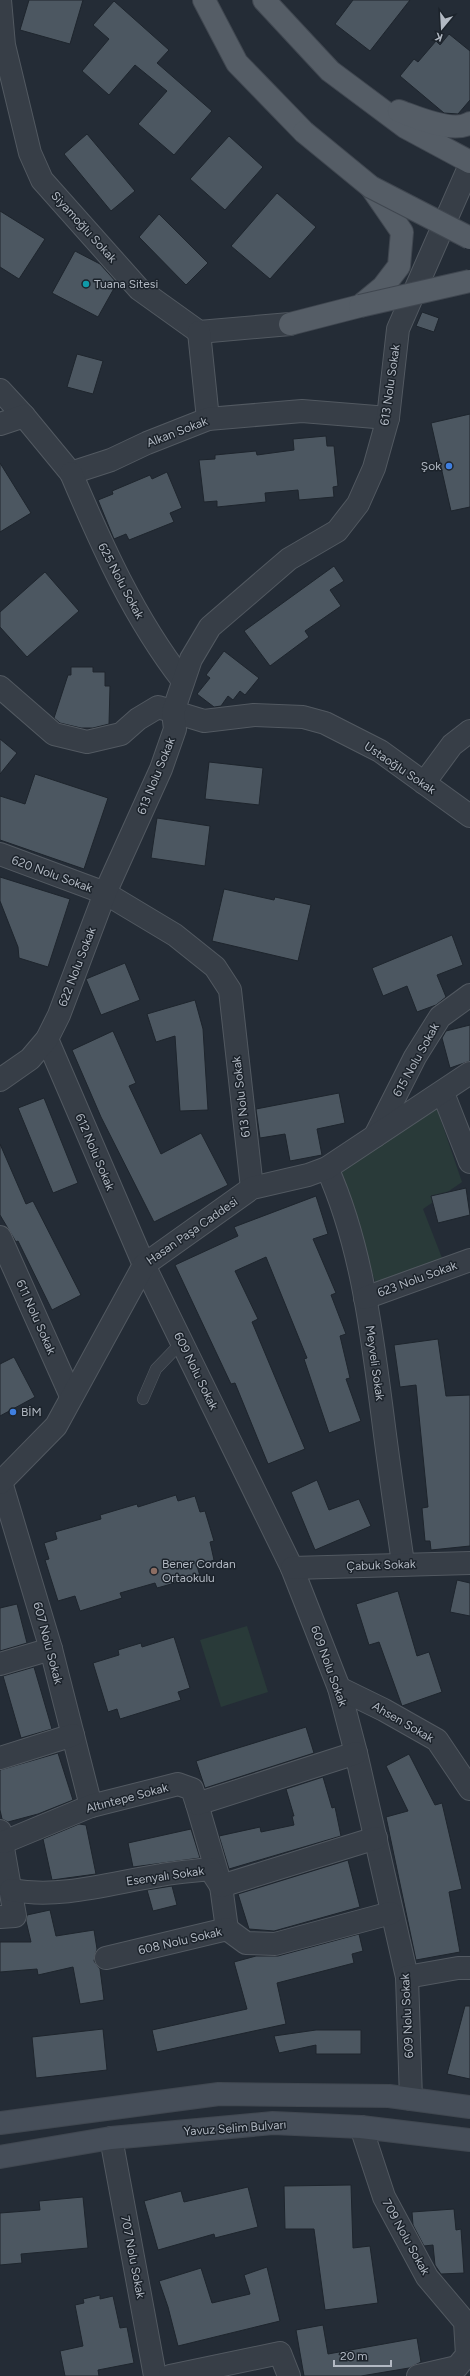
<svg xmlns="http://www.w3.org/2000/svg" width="470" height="2376" viewBox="0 0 470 2376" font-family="Figtree,sans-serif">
<rect width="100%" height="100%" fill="#242c36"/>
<!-- green -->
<g fill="#293a39">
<path d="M 436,1106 L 462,1182 L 423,1209 L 442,1258 L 376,1284 L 338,1170 Z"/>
<path d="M 247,1626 L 268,1692 L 221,1707 L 200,1640 Z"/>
</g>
<!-- building -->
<g fill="#4c5761" stroke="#1e252d">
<path d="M 29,0 L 83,0 L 70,44 L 20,30 Z"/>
<path d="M 353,0 L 410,0 L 370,51 L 335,24 Z"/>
<path d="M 114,1 L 169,50 L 157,63 L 212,111 L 174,155 L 138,124 L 167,91 L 135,65 L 109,95 L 82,71 L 109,39 L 93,25 Z"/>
<path d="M 449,34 L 470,51 L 470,100 L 458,114 L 444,113 L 400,76 L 414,59 L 418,62 L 436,41 L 440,45 Z"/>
<path d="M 87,134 L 135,191 L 111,211 L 64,154 Z"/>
<path d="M 229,136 L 263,167 L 225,210 L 190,179 Z"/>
<path d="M 277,193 L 316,227 L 270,279 L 231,246 Z"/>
<path d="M 0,211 L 45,239 L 19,279 L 0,267 Z"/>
<path d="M 159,214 L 208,263 L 186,285 L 139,237 Z"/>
<path d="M 75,251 L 100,264 L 117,283 L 98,317 L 52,293 Z"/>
<path d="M 422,312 L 439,318 L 434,332 L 416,326 Z"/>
<path d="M 77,354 L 103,361 L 93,394 L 67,387 Z"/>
<path d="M 470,414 L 470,507 L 451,511 L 431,423 Z"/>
<path d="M 326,436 L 327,446 L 334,446 L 338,486 L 333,487 L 334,497 L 299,500 L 298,490 L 265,493 L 266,502 L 217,507 L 217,501 L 204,502 L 199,460 L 215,459 L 215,455 L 256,451 L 257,455 L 294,450 L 293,439 Z"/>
<path d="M 0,463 L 31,513 L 0,532 Z"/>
<path d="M 167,472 L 182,508 L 170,513 L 174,522 L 129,540 L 126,534 L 114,539 L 98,500 L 113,494 L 112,491 L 150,475 L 152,479 Z"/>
<path d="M 334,566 L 344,581 L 330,590 L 341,606 L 305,631 L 309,637 L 270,666 L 244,631 Z"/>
<path d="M 45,572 L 79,611 L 27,657 L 0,627 L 0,612 Z"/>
<path d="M 224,651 L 259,678 L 245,695 L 240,691 L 233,700 L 228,696 L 221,706 L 214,707 L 197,694 L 210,678 L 206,675 Z"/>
<path d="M 71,667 L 93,667 L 93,672 L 105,672 L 105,686 L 110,686 L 109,724 L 93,728 L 81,728 L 60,723 L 54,718 L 68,675 L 71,675 Z"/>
<path d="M 0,739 L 17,753 L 0,774 Z"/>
<path d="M 209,762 L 263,768 L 259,805 L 205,799 Z"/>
<path d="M 35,774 L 108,798 L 84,869 L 0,840 L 0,796 L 25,804 Z"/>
<path d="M 157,818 L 210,826 L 205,866 L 151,858 Z"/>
<path d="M 0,877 L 70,899 L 48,967 L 19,958 L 18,947 L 0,901 Z"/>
<path d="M 224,889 L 274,900 L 275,897 L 311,905 L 298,961 L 212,941 Z"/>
<path d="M 452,935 L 463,965 L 437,975 L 446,997 L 436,1005 L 417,1012 L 407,986 L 383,996 L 372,968 Z"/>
<path d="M 125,963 L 140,1000 L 101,1015 L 86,979 Z"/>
<path d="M 195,1000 L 203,1029 L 208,1110 L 180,1111 L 175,1036 L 156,1042 L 147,1014 Z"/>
<path d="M 470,1025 L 470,1061 L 450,1068 L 442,1038 L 446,1031 Z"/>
<path d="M 113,1031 L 136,1083 L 129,1086 L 161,1154 L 201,1133 L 228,1185 L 154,1222 L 101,1117 L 72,1050 Z"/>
<path d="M 339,1093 L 345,1123 L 317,1129 L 322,1155 L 290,1161 L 285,1134 L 260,1138 L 256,1109 Z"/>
<path d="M 44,1098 L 78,1183 L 53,1193 L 18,1108 Z"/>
<path d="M 0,1144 L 26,1204 L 33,1201 L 81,1295 L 52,1310 L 18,1241 L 16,1242 L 0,1215 Z"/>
<path d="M 466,1188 L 470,1215 L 438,1223 L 431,1196 Z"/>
<path d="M 316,1196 L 328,1234 L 313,1239 L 336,1293 L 331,1295 L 346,1334 L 340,1336 L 350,1378 L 346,1379 L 361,1421 L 329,1433 L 304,1359 L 307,1358 L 266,1257 L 235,1271 L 258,1319 L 252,1322 L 305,1449 L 268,1464 L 235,1383 L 231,1384 L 175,1265 L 238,1236 L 234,1227 Z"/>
<path d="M 438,1339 L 446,1396 L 470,1395 L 470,1546 L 431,1550 L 430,1541 L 425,1541 L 422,1508 L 428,1507 L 416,1385 L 400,1387 L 394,1345 Z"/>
<path d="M 14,1357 L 35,1397 L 0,1416 L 0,1364 Z"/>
<path d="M 317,1480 L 329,1510 L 359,1499 L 371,1526 L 315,1550 L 291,1492 Z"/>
<path d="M 176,1495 L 178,1501 L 195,1496 L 200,1512 L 205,1511 L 214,1541 L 210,1542 L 214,1560 L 197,1566 L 200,1576 L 157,1588 L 155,1583 L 120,1593 L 122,1598 L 80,1611 L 75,1596 L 58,1601 L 45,1560 L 49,1559 L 44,1543 L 57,1539 L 55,1532 L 101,1519 L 100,1515 L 137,1504 L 138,1507 Z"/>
<path d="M 457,1580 L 470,1583 L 470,1616 L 450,1612 Z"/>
<path d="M 398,1591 L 417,1656 L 429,1652 L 442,1692 L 402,1706 L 379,1642 L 369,1645 L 356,1604 Z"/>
<path d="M 17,1604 L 27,1643 L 0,1651 L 0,1608 Z"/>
<path d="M 174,1637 L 190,1688 L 178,1692 L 181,1700 L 120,1719 L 117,1709 L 108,1712 L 93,1663 L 119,1655 L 118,1650 L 141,1643 L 142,1647 Z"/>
<path d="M 34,1667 L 52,1729 L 21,1738 L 3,1676 Z"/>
<path d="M 306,1727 L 314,1753 L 205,1788 L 196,1761 Z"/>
<path d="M 58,1753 L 73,1800 L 38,1814 L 8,1822 L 2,1819 L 0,1810 L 0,1770 Z"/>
<path d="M 409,1754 L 435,1805 L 442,1803 L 462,1889 L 449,1892 L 460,1952 L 416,1960 L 386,1817 L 408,1811 L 386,1766 Z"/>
<path d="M 323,1777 L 332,1808 L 335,1807 L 341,1836 L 229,1869 L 219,1836 L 260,1827 L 261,1832 L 294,1825 L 292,1816 L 294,1816 L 286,1789 Z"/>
<path d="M 79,1824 L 86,1825 L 96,1874 L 52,1880 L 43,1839 Z"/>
<path d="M 191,1829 L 200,1858 L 133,1867 L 128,1843 Z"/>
<path d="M 348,1860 L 360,1907 L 274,1931 L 249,1929 L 238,1894 Z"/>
<path d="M 172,1886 L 177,1905 L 153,1911 L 147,1890 Z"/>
<path d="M 50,1910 L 56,1936 L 94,1930 L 97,1949 L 94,1961 L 100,1969 L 104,2000 L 80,2004 L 73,1967 L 38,1975 L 37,1969 L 0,1972 L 0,1942 L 31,1942 L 26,1921 L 27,1915 Z"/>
<path d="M 359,1934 L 363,1951 L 352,1954 L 354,1963 L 277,1983 L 286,2024 L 157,2052 L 152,2030 L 247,2009 L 234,1962 L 256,1956 L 278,1956 Z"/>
<path d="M 465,2006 L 470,2006 L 470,2079 L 447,2074 Z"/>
<path d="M 103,2029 L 107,2070 L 36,2078 L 32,2037 Z"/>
<path d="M 316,2030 L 361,2030 L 361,2054 L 316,2054 L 316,2045 L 279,2053 L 274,2036 Z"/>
<path d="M 351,2185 L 353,2248 L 370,2246 L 378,2303 L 325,2310 L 314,2229 L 285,2229 L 284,2186 Z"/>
<path d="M 248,2187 L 258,2227 L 215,2238 L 214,2234 L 158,2250 L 144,2201 L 181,2191 L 184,2202 Z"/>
<path d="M 83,2197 L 88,2248 L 21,2254 L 22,2263 L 0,2265 L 0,2213 L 40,2210 L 39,2201 Z"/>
<path d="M 454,2209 L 456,2230 L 461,2229 L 464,2273 L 441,2274 L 435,2265 L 433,2245 L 424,2246 L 413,2225 L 412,2212 Z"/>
<path d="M 267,2267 L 280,2321 L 178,2346 L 168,2307 L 159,2281 L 201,2268 L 212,2303 L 250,2294 L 244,2275 Z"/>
<path d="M 100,2295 L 100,2299 L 113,2296 L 120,2328 L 127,2327 L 134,2363 L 98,2370 L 99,2376 L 65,2376 L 60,2351 L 83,2346 L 75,2305 L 84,2303 L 83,2299 Z"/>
<path d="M 323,2325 L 328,2354 L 417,2338 L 421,2362 L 409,2368 L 361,2376 L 304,2376 L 296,2330 Z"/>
</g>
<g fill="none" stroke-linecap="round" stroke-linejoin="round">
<!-- service casing -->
<g stroke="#525961" stroke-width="12">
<path id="service" d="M 143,1399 L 156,1369 L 182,1342"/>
</g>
<!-- minor casing -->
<g stroke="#525961" stroke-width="24">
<g id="minor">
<path d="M 0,0 L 4,45 L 30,153 L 42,180 L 139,289 L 199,332 L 290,324"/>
<path d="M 199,332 L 208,419"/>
<path d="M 0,390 L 24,416"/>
<path d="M 0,424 L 24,416 L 71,473 L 111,460 L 147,443 L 208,419 L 302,411 L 388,418"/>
<path d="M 71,473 C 102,546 134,618 183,681"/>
<path d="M 0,687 L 54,734 L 87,742 L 121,734 L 138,719 L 158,707 L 204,721 L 254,715 L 303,717 L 325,723 L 380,751 L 470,816"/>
<path d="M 424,783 L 452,745 L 470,731"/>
<path d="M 0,854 L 105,893 L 175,935 L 215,967 L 230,990 L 252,1188"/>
<path d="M 47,1039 L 144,1265 L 292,1568 L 339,1688 L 356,1753 L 407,1977 L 411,2099"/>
<path d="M 0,1080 L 30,1059 L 47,1039 L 59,1015 L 105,893 L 161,769 L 175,729 L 173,712 L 191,659 L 210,627 L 289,559 L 337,531 L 358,504 L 374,468 L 388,418 L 398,329 L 470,165"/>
<path d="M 443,1093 L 470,1162"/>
<path d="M 375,1136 L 415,1057 L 440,1017 L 470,995"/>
<path d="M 327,1168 C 362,1246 372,1335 383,1419 C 389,1467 396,1515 403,1563"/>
<path d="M 0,1237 L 71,1396"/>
<path d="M 365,1298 L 470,1260"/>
<path d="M 1,1482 L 51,1649 L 91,1806"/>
<path d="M 292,1568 L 470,1563"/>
<path d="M 0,1664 L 51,1649"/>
<path d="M 339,1688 L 384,1710 L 437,1740 L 470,1789"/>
<path d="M 0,1758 L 73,1735"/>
<path d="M 197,1804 L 221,1886 L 227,1929"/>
<path d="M 0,1831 L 15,1916 L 0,1917"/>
<path d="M 4,1842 L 91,1806 L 178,1784 L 192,1789 L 197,1804 L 356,1753"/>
<path d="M 11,1890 C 62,1899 111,1883 161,1875 C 177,1872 194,1871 210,1869 L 221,1886 L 376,1838"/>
<path d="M 106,1958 L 227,1929 L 246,1943 L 275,1944 L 391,1913"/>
<path d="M 407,1977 L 458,1968 L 470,1968"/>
<path d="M 361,2127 L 384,2197 L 427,2277 L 465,2322 L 467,2355 L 457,2367 L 418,2376"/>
<path d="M 111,2138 L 155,2376"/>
<path d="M 170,2376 L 280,2353 L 289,2376"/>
</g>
</g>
<!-- tertiary casing -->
<g stroke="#525961" stroke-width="24">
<path id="tertiary" d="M 0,1483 L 56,1426 L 144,1265 L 252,1188 L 308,1175 L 327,1168 L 470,1073"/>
</g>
<!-- secondary casing -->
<g stroke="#404750" stroke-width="24">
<g id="secondary">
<path d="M 0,2123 L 219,2094 L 389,2096 L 470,2107"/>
<path d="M 0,2157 L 111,2138 L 273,2123 L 361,2127 L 470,2140"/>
</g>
</g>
<!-- primary casing -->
<g stroke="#404750" stroke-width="24">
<g id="primary">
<path d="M 204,0 L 237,63 L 304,132"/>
<path d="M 264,0 L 330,71 L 405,127 L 470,162"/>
<path d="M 399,111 C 416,117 453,134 470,123"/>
<path d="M 290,324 L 360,306 L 383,287 L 399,266 L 402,232 L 371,187"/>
</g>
</g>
<!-- service -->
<use href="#service" stroke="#373e47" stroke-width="11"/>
<!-- minor -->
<use href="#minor" stroke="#373e47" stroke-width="22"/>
<!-- tertiary -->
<use href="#tertiary" stroke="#373e47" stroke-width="22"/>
<!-- secondary -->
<use href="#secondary" stroke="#464e59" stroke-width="22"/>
<!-- primary -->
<use href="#primary" stroke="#555d66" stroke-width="22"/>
<!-- primary-bridge casing -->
<g stroke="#404750" stroke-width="24" stroke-linecap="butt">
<g id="primary-bridge">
<path d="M 304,132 L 371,187 L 470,238"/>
<path d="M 360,306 L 470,281"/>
</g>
</g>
<!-- primary-bridge -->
<use href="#primary-bridge" stroke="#555d66" stroke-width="22"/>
</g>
<!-- markers -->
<circle fill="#0f9aa8" stroke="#1c232b" stroke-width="1.5" cx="86" cy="284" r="4"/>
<g fill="#3f7fe0" stroke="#1c232b" stroke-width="1.5">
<circle cx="449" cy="466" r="4"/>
<circle cx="13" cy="1412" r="4"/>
</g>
<circle fill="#8d6e63" stroke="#1c232b" stroke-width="1.5" cx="154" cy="1571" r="4"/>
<g text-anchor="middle" stroke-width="3" stroke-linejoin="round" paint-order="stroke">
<!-- street labels -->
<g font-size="12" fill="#b2b9c3" stroke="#1c232b">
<text transform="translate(84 227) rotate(48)" y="4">Siyamoğlu Sokak</text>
<text transform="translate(390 385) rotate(-82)" y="4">613 Nolu Sokak</text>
<text transform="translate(177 432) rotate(-21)" y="4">Alkan Sokak</text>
<text transform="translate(121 581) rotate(62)" y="4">625 Nolu Sokak</text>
<text transform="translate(400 768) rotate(34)" y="4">Ustaoğlu Sokak</text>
<text transform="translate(156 776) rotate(-68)" y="4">613 Nolu Sokak</text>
<text transform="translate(52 874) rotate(20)" y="4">620 Nolu Sokak</text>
<text transform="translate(77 967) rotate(-69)" y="4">622 Nolu Sokak</text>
<text transform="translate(416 1060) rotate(-61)" y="4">615 Nolu Sokak</text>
<text transform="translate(241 1097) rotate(-97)" y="4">613 Nolu Sokak</text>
<text transform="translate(95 1152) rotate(67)" y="4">612 Nolu Sokak</text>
<text transform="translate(192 1231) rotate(-35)" y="4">Hasan Paşa Caddesi</text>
<text transform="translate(417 1279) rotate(-20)" y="4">623 Nolu Sokak</text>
<text transform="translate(36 1317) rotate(66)" y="4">611 Nolu Sokak</text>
<text transform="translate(375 1363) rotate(82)" y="4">Meyveli Sokak</text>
<text transform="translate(196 1371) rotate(64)" y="4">609 Nolu Sokak</text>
<text transform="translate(381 1565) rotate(-2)" y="4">Çabuk Sokak</text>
<text transform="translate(48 1643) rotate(75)" y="4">607 Nolu Sokak</text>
<text transform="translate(329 1666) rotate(70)" y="4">609 Nolu Sokak</text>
<text transform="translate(403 1722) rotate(30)" y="4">Ahsen Sokak</text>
<text transform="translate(127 1798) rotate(-15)" y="4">Altıntepe Sokak</text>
<text transform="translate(165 1876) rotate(-8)" y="4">Esenyalı Sokak</text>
<text transform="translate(180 1941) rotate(-13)" y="4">608 Nolu Sokak</text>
<text transform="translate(407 2016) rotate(-93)" y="4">609 Nolu Sokak</text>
<text transform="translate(235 2128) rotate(-4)" y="4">Yavuz Selim Bulvarı</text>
<text transform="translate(406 2237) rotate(61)" y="4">709 Nolu Sokak</text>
<text transform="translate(133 2257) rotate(79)" y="4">707 Nolu Sokak</text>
</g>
<!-- poi labels -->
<g font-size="12" fill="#b2b9c3" stroke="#1c232b" text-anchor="start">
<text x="94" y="288">Tuana Sitesi</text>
<text x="441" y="470" text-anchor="end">Şok</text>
<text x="21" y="1416">BİM</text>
<text x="162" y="1568">Bener Cordan<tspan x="162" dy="14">Ortaokulu</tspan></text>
</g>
</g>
<!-- north arrow -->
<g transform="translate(442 28) rotate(198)" stroke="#1c232b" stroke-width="3" paint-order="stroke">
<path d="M0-3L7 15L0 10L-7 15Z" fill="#b2b9c3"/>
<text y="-6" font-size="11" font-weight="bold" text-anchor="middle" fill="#b2b9c3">K</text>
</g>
<!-- scale -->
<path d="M334 2360v6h57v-6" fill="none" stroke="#b2b9c3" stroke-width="2"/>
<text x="340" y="2360" font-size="12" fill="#b2b9c3" stroke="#1c232b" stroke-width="3" paint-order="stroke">20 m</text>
</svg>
